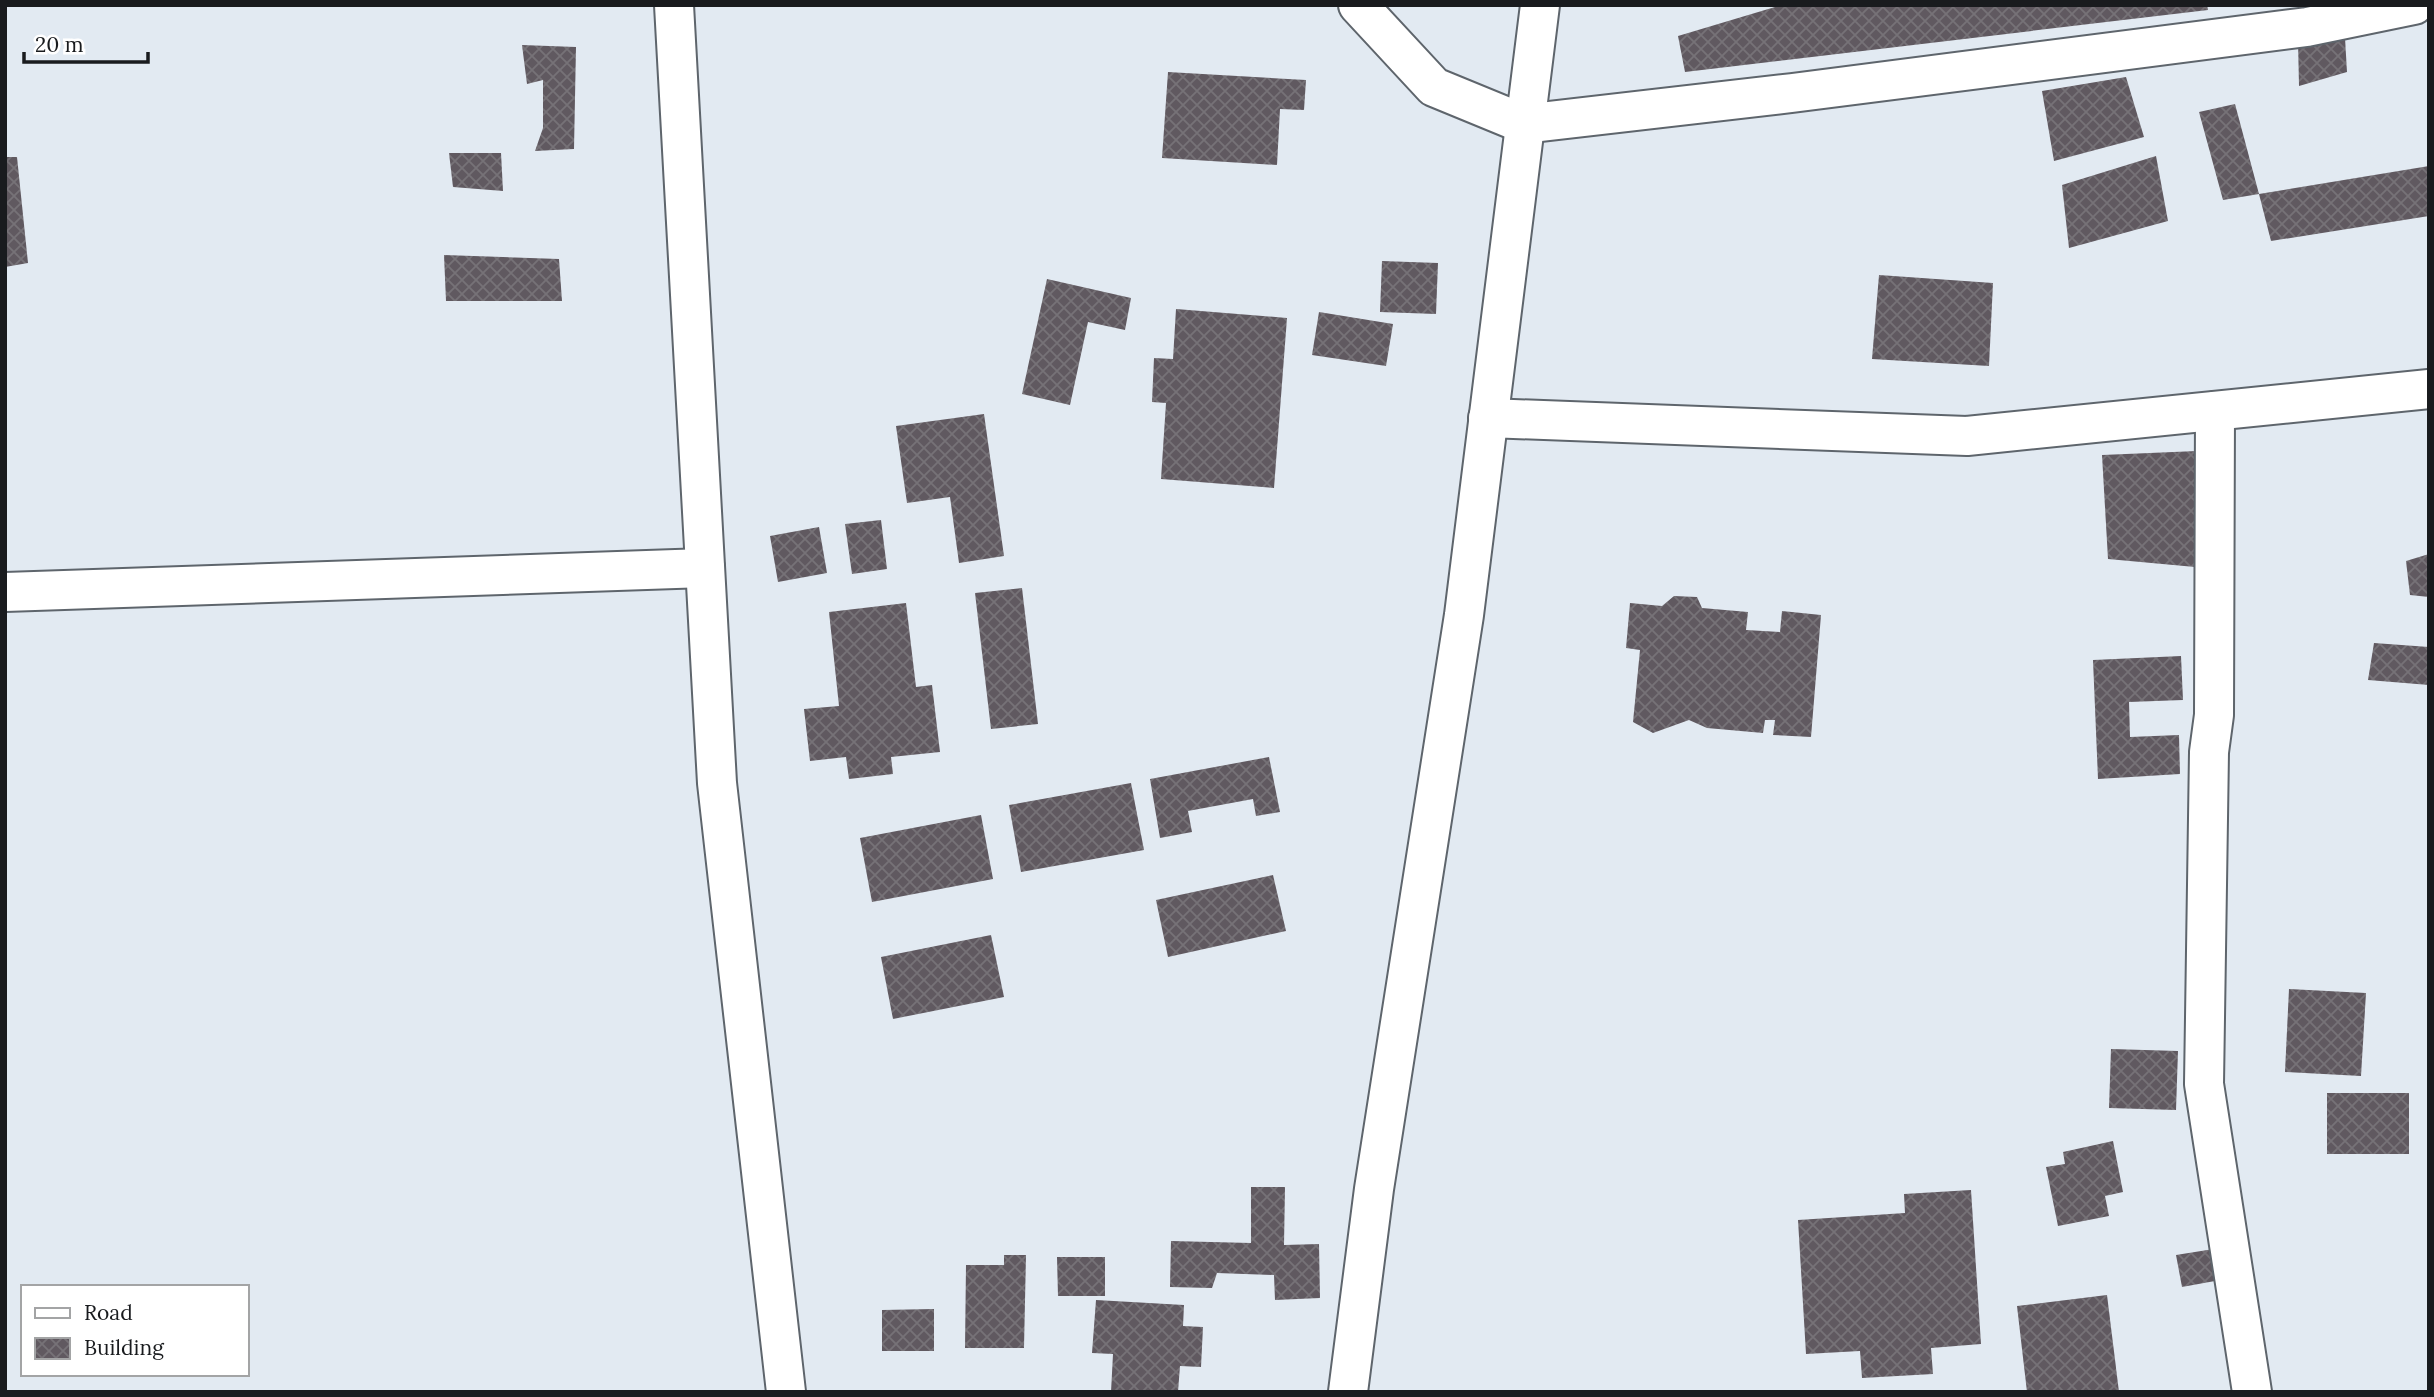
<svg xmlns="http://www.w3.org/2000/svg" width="2434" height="1397" viewBox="0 0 2434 1397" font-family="Lora,serif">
<defs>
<pattern id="building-cross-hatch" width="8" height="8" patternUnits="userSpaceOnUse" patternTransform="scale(1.75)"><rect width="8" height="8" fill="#605960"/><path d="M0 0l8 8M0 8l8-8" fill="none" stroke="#767277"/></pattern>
</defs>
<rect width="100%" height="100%" fill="#e2eaf2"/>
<!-- building -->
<g fill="url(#building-cross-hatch)">
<path d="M 1782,5 L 2207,5 L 2208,10 L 1685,72 L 1678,36 Z"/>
<path d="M 2345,38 L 2347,72 L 2299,86 L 2298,41 Z"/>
<path d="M 522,45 L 576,47 L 574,149 L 535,151 L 543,128 L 543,80 L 527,84 Z"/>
<path d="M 1168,72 L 1306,80 L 1304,110 L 1280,109 L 1277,165 L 1162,158 Z"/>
<path d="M 2126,77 L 2144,137 L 2054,161 L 2042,91 Z"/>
<path d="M 2235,104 L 2259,194 L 2223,200 L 2199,112 Z"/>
<path d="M 449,153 L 501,153 L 503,191 L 453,187 Z"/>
<path d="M 2156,156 L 2168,221 L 2069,248 L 2062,185 Z"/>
<path d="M 5,157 L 17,157 L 28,263 L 5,267 Z"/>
<path d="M 2429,166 L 2429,216 L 2271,241 L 2259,194 Z"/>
<path d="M 444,255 L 559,259 L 562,301 L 446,301 Z"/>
<path d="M 1382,261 L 1438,263 L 1436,314 L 1380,312 Z"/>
<path d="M 1879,275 L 1993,283 L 1989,366 L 1872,359 Z"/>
<path d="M 1047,279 L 1131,298 L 1125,330 L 1088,322 L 1070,405 L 1022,394 Z"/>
<path d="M 1176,309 L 1287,318 L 1274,488 L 1161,479 L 1166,403 L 1152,402 L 1154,358 L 1173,359 Z"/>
<path d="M 1319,312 L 1393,324 L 1386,366 L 1312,355 Z"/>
<path d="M 984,414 L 1004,556 L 959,563 L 950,497 L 907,503 L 896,426 Z"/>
<path d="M 2197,451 L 2195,567 L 2108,559 L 2102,455 Z"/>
<path d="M 881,520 L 887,569 L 852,574 L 845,524 Z"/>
<path d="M 819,527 L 827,573 L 778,582 L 770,536 Z"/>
<path d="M 2429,554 L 2429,597 L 2410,595 L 2406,561 Z"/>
<path d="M 1022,588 L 1038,724 L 991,729 L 975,593 Z"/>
<path d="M 1674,596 L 1697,597 L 1702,608 L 1748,612 L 1746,630 L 1780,632 L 1782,611 L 1821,615 L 1811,737 L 1773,735 L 1775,720 L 1765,720 L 1763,733 L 1707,728 L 1689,720 L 1653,733 L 1633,722 L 1640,650 L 1626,648 L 1630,603 L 1662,606 Z"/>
<path d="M 906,603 L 916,687 L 932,685 L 940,752 L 891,757 L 893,774 L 849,779 L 846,757 L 810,761 L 804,709 L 839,706 L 829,612 Z"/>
<path d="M 2374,643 L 2429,647 L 2429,685 L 2368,680 Z"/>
<path d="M 2181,656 L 2183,700 L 2129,702 L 2130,737 L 2179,735 L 2180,774 L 2098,779 L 2093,660 Z"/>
<path d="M 1269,757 L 1280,812 L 1256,816 L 1253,799 L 1188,811 L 1192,832 L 1160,838 L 1150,779 Z"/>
<path d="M 1131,783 L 1144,850 L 1021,872 L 1009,805 Z"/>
<path d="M 981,815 L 993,879 L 872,902 L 860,838 Z"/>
<path d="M 1273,875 L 1286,931 L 1168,957 L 1156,900 Z"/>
<path d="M 991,935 L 1004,997 L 893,1019 L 881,957 Z"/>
<path d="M 2289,989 L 2366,993 L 2361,1076 L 2285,1072 Z"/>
<path d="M 2111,1049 L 2178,1051 L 2176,1110 L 2109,1108 Z"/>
<rect x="2327" y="1093" width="82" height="61"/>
<path d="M 2113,1141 L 2123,1192 L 2105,1196 L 2109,1216 L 2058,1226 L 2046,1167 L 2065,1164 L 2063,1152 Z"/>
<path d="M 1251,1187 L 1285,1187 L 1284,1245 L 1319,1244 L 1320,1298 L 1275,1300 L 1274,1275 L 1217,1273 L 1212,1288 L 1170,1287 L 1171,1241 L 1251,1243 Z"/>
<path d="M 1971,1190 L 1981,1344 L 1931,1348 L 1933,1374 L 1862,1378 L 1860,1351 L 1806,1354 L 1798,1220 L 1905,1213 L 1904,1194 Z"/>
<path d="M 2220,1248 L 2226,1279 L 2182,1287 L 2176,1255 Z"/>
<path d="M 1004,1255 L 1026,1255 L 1024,1348 L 965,1348 L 966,1265 L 1004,1265 Z"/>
<path d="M 1057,1257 L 1105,1257 L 1105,1296 L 1058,1296 Z"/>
<path d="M 2107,1295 L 2119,1392 L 2027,1392 L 2017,1306 Z"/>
<path d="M 1096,1300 L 1184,1305 L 1183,1326 L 1203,1327 L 1201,1367 L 1180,1366 L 1178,1392 L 1111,1392 L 1113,1354 L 1092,1353 Z"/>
<path d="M 934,1309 L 934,1351 L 882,1351 L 882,1310 Z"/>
</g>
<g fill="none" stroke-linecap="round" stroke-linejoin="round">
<!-- minor casing -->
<g stroke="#5e656c" stroke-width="42">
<g id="minor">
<path d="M 674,5 L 717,783 L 786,1392"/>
<path d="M 1358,5 L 1434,87 L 1524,124 L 1792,93 L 2307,27 L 2414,5"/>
<path d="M 2215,411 L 2214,715 L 2209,752 L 2204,1084 L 2252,1392"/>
<path d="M 1488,418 L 1967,436 L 2429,389"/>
<path d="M 5,592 L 705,568"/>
<path d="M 1348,1392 L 1374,1189 L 1464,615 L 1540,5"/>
</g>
</g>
<!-- minor -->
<use href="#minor" stroke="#fff" stroke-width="38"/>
</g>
<!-- border -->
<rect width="2434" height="1397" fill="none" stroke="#191b1e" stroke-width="14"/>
<!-- legend -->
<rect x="21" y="1285" width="228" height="91" fill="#ffffff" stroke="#a3a4a5" stroke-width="2"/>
<rect x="35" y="1308" width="35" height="10" fill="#ffffff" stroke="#a3a4a5" stroke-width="2"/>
<text x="84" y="1320" font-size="21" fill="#191b1e">Road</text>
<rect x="35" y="1338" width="35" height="21" fill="url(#building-cross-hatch)" stroke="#a3a4a5" stroke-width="2"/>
<text x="84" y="1355" font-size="21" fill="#191b1e">Building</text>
<!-- scale -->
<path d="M24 52v10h124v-10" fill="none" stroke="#191b1e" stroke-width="3.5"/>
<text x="35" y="52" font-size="21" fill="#191b1e" stroke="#ffffff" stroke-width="5" paint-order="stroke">20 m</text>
</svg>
